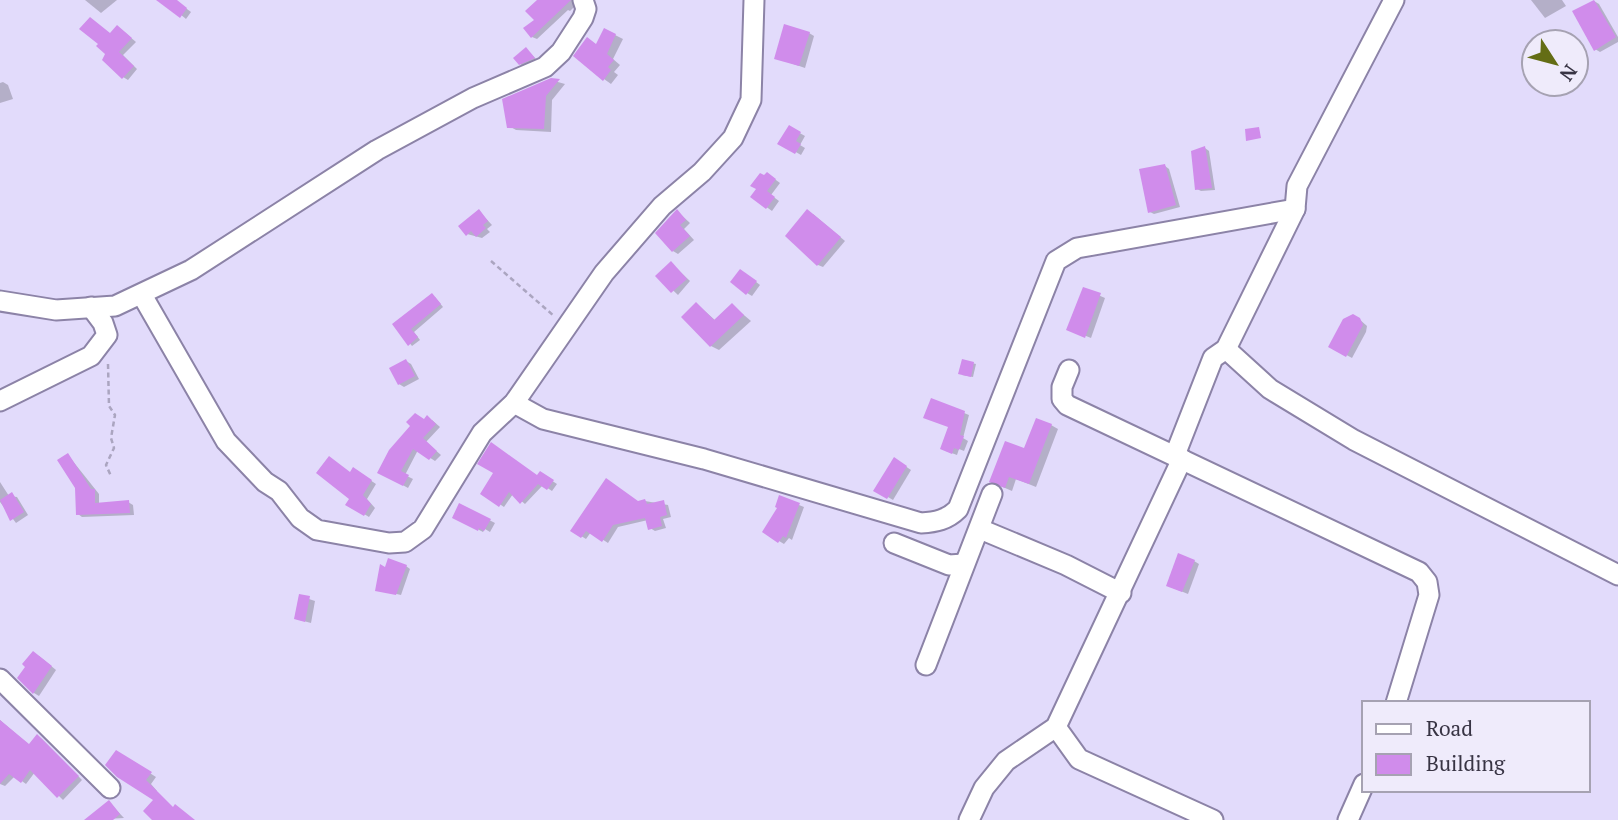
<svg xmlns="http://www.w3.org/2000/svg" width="1618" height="820" viewBox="0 0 1618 820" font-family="'PT Serif',serif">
<rect width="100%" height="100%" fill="#e2dbfb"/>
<!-- shadow -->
<g fill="#0003">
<path d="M 85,0 L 117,0 L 101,13 Z"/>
<path d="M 163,0 L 175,0 L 191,12 L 186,19 Z"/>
<path d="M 538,0 L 573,0 L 575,6 L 570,11 L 568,10 L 537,39 L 532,37 Z"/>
<path d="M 1531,0 L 1562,0 L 1566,6 L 1545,18 Z"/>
<path d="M 1594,1 L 1599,4 L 1618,37 L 1618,42 L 1600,52 L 1595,49 Z"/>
<path d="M 122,30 L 136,42 L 123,55 L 137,69 L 128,80 L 123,77 L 110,34 Z"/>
<path d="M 605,30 L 623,39 L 613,59 L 620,65 L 614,72 L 618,75 L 611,84 L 604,79 L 597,46 Z"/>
<path d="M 809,33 L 814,36 L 805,68 L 776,58 Z"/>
<path d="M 526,49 L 538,61 L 525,67 L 520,64 Z"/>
<path d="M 551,80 L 565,84 L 552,100 L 551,132 L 516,130 L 509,126 Z"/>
<path d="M 3,82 L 8,85 L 13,99 L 0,103 L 0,83 Z"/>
<path d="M 789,127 L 805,136 L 800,145 L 805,148 L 801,155 L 780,143 Z"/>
<path d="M 1205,148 L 1209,151 L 1215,190 L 1201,191 L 1197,189 Z"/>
<path d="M 1165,166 L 1169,169 L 1180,207 L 1154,214 L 1150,212 Z"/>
<path d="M 772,177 L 780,183 L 771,195 L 779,201 L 772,211 L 753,197 Z"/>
<path d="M 479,211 L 492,225 L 487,229 L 490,232 L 482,238 L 467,234 Z"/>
<path d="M 677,211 L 690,223 L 684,229 L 694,240 L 678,254 L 673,251 Z"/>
<path d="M 813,214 L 845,241 L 823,267 L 818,265 Z"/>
<path d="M 671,263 L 690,281 L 678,295 L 658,276 Z"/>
<path d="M 746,274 L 760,285 L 752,296 L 747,293 Z"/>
<path d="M 1084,289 L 1105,298 L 1091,338 L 1071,330 Z"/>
<path d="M 435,297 L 443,307 L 414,332 L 420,340 L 412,346 L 395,325 Z"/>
<path d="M 697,304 L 716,321 L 732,305 L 751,321 L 719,350 L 711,346 Z"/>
<path d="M 1359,319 L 1367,326 L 1366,332 L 1352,358 L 1330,346 Z"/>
<path d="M 406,361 L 411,364 L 419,379 L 404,387 L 399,384 Z"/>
<path d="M 963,361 L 976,364 L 973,377 L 962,375 Z"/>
<path d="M 964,413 L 969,415 L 963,438 L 968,441 L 964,451 L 959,449 L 957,455 L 946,451 Z"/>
<path d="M 432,420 L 440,427 L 426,442 L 441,455 L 435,461 L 418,450 L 405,475 L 413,479 L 408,488 L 379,472 L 424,421 Z"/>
<path d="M 1051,425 L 1058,429 L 1036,487 L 1016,479 L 1012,491 L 998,485 L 1025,450 Z"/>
<path d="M 68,455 L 99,494 L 99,504 L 128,502 L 133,505 L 134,515 L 82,517 L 78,514 L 77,487 Z"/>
<path d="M 895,459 L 911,470 L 893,500 L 876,490 Z"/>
<path d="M 358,472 L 376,484 L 367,499 L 375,508 L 369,517 L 348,504 L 351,498 L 350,473 Z"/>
<path d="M 540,473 L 557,484 L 552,491 L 543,485 L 525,504 L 513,494 L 504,507 L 483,493 L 538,477 Z"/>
<path d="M 0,482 L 9,496 L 17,497 L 28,515 L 16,523 L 0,502 Z"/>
<path d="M 645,501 L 668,505 L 671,517 L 663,519 L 666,528 L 655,531 L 650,528 L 648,520 L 618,527 L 608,543 L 591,532 L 586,539 L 573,531 Z"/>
<path d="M 460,505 L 495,523 L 490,532 L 485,529 L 483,532 L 454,517 Z"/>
<path d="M 799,505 L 804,507 L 792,540 L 789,538 L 784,544 L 764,532 Z"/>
<path d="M 1194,561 L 1199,564 L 1188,594 L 1173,588 Z"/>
<path d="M 406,566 L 410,569 L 401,595 L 379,590 L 386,569 Z"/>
<path d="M 300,596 L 315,601 L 311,623 L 296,619 Z"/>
<path d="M 39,656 L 56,670 L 39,696 L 34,693 L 27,667 Z"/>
<path d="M 0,720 L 30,746 L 38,736 L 42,739 L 82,780 L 63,800 L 35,772 L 26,784 L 15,776 L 5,786 L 0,784 Z"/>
<path d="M 117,752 L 156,777 L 151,784 L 157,791 L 151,796 Z"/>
<path d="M 109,802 L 124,818 L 89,820 Z"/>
</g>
<!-- building -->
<g fill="#d08ceb">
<path d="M 156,0 L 177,0 L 187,8 L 180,18 Z"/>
<path d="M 537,0 L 571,0 L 531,38 L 523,28 L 534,20 L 525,11 Z"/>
<path d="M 1594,0 L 1616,37 L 1594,51 L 1572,11 Z"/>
<path d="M 90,17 L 110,33 L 117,25 L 132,38 L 119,52 L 134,66 L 122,79 L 102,60 L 105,54 L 96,46 L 98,44 L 79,29 Z"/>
<path d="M 784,24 L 810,32 L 799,66 L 774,59 Z"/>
<path d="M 604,28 L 616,34 L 607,54 L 614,60 L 608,67 L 611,70 L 603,81 L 573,56 L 587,37 L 596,44 Z"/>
<path d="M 526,47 L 535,58 L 519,65 L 513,58 Z"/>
<path d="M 551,78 L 560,79 L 546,96 L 544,129 L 507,128 L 502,99 Z"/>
<path d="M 789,125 L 801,132 L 796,141 L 801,144 L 795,154 L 777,144 Z"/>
<path d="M 1259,127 L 1261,138 L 1246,141 L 1245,129 Z"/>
<path d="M 1205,146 L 1212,188 L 1195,190 L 1191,151 Z"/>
<path d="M 1165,164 L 1176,205 L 1148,213 L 1139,169 Z"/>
<path d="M 767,172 L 776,179 L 767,191 L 775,197 L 766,209 L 750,197 L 756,189 L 750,186 L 760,173 L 764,175 Z"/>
<path d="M 479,209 L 488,221 L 483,225 L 486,228 L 476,237 L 471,231 L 466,236 L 458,226 Z"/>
<path d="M 677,209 L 686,220 L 680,225 L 690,236 L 672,252 L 655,233 Z"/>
<path d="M 807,209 L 841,237 L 817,266 L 785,236 Z"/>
<path d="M 671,261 L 687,279 L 671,293 L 655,276 Z"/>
<path d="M 740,269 L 757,281 L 746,295 L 730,282 Z"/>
<path d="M 1083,287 L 1101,293 L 1085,338 L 1066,330 Z"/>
<path d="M 432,293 L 441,304 L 411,329 L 418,337 L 408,346 L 392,324 Z"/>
<path d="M 696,302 L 714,320 L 732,303 L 744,315 L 710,347 L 681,317 Z"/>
<path d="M 1353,314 L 1360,318 L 1363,325 L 1346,357 L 1328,347 L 1343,319 Z"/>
<path d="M 406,359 L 415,376 L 398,385 L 389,368 Z"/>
<path d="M 962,359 L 974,362 L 971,377 L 958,374 Z"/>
<path d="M 931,398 L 965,411 L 960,435 L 964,436 L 959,450 L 954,448 L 952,454 L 940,449 L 948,427 L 923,418 Z"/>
<path d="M 415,413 L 424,419 L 427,415 L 436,424 L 423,438 L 437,451 L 429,460 L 413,449 L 401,471 L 409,475 L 403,486 L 377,473 L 389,450 L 410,426 L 406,422 Z"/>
<path d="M 1036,418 L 1052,424 L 1029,484 L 1009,477 L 1005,488 L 989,482 L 1005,441 L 1024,448 Z"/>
<path d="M 491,442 L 537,475 L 540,471 L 554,480 L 547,490 L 538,484 L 520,504 L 509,492 L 499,507 L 480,494 L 493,473 L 477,464 Z"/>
<path d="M 68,453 L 91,489 L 95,489 L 95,503 L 129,500 L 130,513 L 76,515 L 75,488 L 57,460 Z"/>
<path d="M 329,456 L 350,472 L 353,467 L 372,480 L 363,495 L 371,504 L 364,516 L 345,505 L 349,499 L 316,473 Z"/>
<path d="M 894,457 L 907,466 L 887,499 L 873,491 Z"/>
<path d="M 606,478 L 638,501 L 645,499 L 647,504 L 664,500 L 667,515 L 660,517 L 662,526 L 648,530 L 645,518 L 613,525 L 602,542 L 586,531 L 581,538 L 570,531 Z"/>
<path d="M 12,492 L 24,512 L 10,521 L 0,500 Z"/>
<path d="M 779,495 L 800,503 L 786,538 L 783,536 L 778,543 L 762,532 L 777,508 L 775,507 Z"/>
<path d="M 459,503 L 491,519 L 484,531 L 479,528 L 478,531 L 452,518 Z"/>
<path d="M 1178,553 L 1195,560 L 1182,592 L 1166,586 Z"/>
<path d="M 388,558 L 407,565 L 396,595 L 375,591 L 380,564 L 385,567 Z"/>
<path d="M 299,594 L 310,596 L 305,622 L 294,619 Z"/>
<path d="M 33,651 L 52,666 L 33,694 L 17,678 L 25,667 L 22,664 Z"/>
<path d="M 0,720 L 29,744 L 37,734 L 79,776 L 57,798 L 30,770 L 21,783 L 9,774 L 0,784 Z"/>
<path d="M 116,750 L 152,772 L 146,780 L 173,807 L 175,804 L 195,820 L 152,820 L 143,811 L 153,800 L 117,777 L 105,765 Z"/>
<path d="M 109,800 L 120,814 L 113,820 L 84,820 Z"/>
</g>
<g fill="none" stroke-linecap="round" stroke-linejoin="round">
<!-- minor casing -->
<g stroke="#8c83a7" stroke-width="23">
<g id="minor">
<path d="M 142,295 L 226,441 L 265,482 L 279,491 L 300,518 L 317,530 L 389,543 L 405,542 L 423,529 L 482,433 L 514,403 L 604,273 L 662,206 L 702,172 L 733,138 L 751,100 L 754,0"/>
<path d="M 0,301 L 56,310 L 115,306 L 191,270 L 377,150 L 473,98 L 545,67 L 561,52 L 583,18 L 586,9 L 583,0"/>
<path d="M 1226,349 L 1270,389 L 1354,440 L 1618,575"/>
<path d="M 1069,370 L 1062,387 L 1062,399 L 1067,405 L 1419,572 L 1427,582 L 1429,595 L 1396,703"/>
<path d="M 0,401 L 91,356 L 107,335 L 103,323 L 91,307"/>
<path d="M 514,403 L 543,419 L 704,459 L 921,523 C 936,522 947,520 958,509 L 1056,261 L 1077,248 L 1295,209"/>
<path d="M 1175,455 L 1213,358 L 1226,349 L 1295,209 L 1297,186 L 1394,0"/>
<path d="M 980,529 L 1066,565 L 1121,593"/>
<path d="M 894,543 L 949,565 L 964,564"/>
<path d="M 926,665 L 992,494"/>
<path d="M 0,679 L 110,788"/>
<path d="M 1056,727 L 1079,759 L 1213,820"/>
<path d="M 969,820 L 984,788 L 1006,761 L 1056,727 L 1182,459"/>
<path d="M 1348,820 L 1364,784"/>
</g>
</g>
<!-- path -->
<g stroke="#aba5c0" stroke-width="2.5" stroke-dasharray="5 3.5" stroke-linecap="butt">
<path d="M 491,261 L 554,316"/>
<path d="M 108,364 L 109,406 L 115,415 L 111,438 L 114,448 L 106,465 L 111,476"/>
</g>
<!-- minor -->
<use href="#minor" stroke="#fff" stroke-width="19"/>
</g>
<!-- legend -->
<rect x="1362" y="701" width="228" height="91" fill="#efebfb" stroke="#a6a2b2" stroke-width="2"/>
<rect x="1376" y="724" width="35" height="10" fill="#ffffff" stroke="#a6a2b2" stroke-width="2"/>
<text x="1426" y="736" font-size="21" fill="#383444">Road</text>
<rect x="1376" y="754" width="35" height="21" fill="#d08ceb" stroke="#a6a2b2" stroke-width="2"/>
<text x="1426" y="771" font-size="21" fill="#383444">Building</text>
<!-- north arrow -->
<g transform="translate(1555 63) rotate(126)"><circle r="33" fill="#efebfb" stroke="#a6a2b2" stroke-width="2"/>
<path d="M0-5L12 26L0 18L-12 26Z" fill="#646d15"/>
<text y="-10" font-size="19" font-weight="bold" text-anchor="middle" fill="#383444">N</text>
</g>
</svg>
